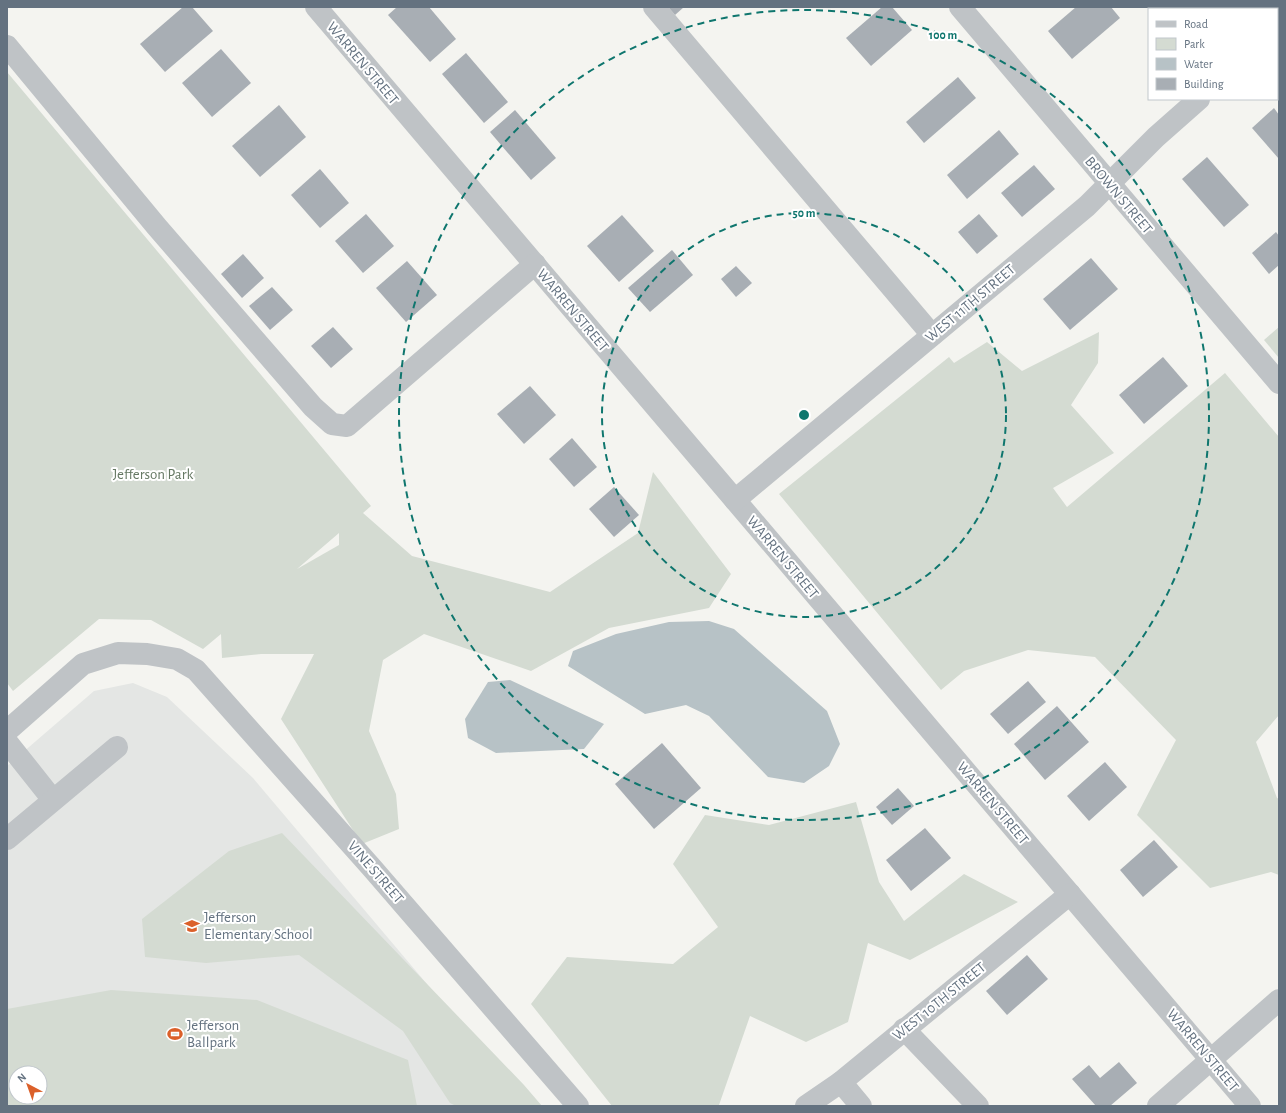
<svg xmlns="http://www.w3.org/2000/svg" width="1286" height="1113" viewBox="0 0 1286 1113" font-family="'Alegreya Sans',sans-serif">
<rect width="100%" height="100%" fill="#f4f4f0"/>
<!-- built -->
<path fill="#e4e6e4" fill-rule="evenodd" d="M 133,683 L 167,697 L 253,778 L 530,1106 L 7,1106 L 7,766 L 94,691 ZM 16,1073 L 40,1073 L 40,1097 L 16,1097 Z"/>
<!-- green -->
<g fill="#d4dbd2" fill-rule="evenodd">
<path d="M 7,72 L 371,506 L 363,513 L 412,556 L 550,592 L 638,533 L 653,472 L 731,574 L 709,608 L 609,628 L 531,671 L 424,634 L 383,660 L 369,731 L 396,794 L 399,829 L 362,844 L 281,719 L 314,654 L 261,654 L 222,658 L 221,634 L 203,649 L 151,620 L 99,619 L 13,691 L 7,683 ZM 339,533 L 339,545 L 297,569 Z"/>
<path d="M 1279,327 L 1279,358 L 1264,340 Z"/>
<path d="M 1099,332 L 1098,363 L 1071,405 L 1114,453 L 1053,488 L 1067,507 L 1225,373 L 1279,437 L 1279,715 L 1256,742 L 1277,798 L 1279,799 L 1279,875 L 1271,872 L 1210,888 L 1137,815 L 1176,740 L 1095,657 L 1028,650 L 964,671 L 941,690 L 779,494 L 949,357 L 954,363 L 987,342 L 1022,371 Z"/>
<path d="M 856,802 L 879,882 L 904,921 L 964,874 L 1018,902 L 910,960 L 868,943 L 848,1022 L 806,1042 L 750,1016 L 719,1105 L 717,1106 L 612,1106 L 531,1004 L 567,957 L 673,964 L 718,927 L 673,864 L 705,815 L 769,825 Z"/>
<path d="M 282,833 L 524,1085 L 542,1106 L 456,1106 L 450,1103 L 403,1031 L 299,955 L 206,963 L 145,957 L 142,919 L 229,851 Z"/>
<path d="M 111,990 L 257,1000 L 408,1060 L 417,1106 L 7,1106 L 7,1009 ZM 16,1073 L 40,1073 L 40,1097 L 16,1097 Z"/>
</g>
<!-- water -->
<g fill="#b7c2c6">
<path d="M 709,621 L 734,629 L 827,711 L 840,744 L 829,766 L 804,783 L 768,777 L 709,716 L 686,705 L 645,714 L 568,666 L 573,651 L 616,634 L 669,622 Z"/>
<path d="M 510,680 L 604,724 L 584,749 L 496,753 L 468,738 L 465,719 L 488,682 Z"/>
</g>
<!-- building -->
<g fill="#a8aeb4">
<path d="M 183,7 L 192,7 L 213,31 L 165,72 L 140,44 Z"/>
<path d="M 397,7 L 429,7 L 456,39 L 430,62 L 388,15 Z"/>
<path d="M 668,7 L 684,7 L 675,15 Z"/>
<path d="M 882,7 L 892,7 L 912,30 L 871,66 L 846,38 Z"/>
<path d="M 1076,7 L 1111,7 L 1120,18 L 1072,59 L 1048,31 Z"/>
<path d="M 221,49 L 251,83 L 212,117 L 182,83 Z"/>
<path d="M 466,53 L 508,102 L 484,123 L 442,74 Z"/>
<path d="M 958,77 L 976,98 L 924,143 L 906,122 Z"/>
<path d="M 279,105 L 306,137 L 260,177 L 232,146 Z"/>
<path d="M 1274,108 L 1279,115 L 1279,159 L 1252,128 Z"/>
<path d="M 515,110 L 556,158 L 531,180 L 490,132 Z"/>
<path d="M 999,130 L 1019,154 L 967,199 L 947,175 Z"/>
<path d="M 1207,157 L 1249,205 L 1224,227 L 1182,179 Z"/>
<path d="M 1034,165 L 1055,189 L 1022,217 L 1001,193 Z"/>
<path d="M 320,169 L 349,203 L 320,228 L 291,195 Z"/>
<path d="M 366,214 L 394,246 L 363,273 L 335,241 Z"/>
<path d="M 979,214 L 998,236 L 977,254 L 958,232 Z"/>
<path d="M 622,215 L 654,251 L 619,282 L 587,246 Z"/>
<path d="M 1276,232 L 1279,236 L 1279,265 L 1269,274 L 1252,253 Z"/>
<path d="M 672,250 L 693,275 L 650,312 L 628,288 Z"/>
<path d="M 243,254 L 264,278 L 242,298 L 221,274 Z"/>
<path d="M 1091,258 L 1118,289 L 1070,330 L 1043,299 Z"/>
<path d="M 407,261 L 437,295 L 406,322 L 376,288 Z"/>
<path d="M 736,266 L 752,283 L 736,297 L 721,279 Z"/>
<path d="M 272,287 L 293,310 L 270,330 L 249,306 Z"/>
<path d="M 333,327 L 353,349 L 331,368 L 311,346 Z"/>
<path d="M 1163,357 L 1188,386 L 1144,424 L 1119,395 Z"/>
<path d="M 530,386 L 556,415 L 524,444 L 497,414 Z"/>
<path d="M 572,438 L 597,467 L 574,487 L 549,459 Z"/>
<path d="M 614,487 L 639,515 L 614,537 L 589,509 Z"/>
<path d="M 1028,681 L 1046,702 L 1008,734 L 990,714 Z"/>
<path d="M 1057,706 L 1089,742 L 1045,780 L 1014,744 Z"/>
<path d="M 662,743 L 701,788 L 654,829 L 615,784 Z"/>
<path d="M 1105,762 L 1127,787 L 1089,821 L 1067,796 Z"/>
<path d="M 898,788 L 914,806 L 892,825 L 876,807 Z"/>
<path d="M 925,828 L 951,858 L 911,891 L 886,860 Z"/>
<path d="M 1154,840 L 1178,867 L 1143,897 L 1120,870 Z"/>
<path d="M 1027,955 L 1048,979 L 1007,1015 L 986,991 Z"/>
<path d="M 1119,1062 L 1137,1083 L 1110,1106 L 1096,1106 L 1072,1079 L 1089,1065 L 1100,1078 Z"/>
</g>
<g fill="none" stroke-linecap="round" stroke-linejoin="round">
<!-- minor -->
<g stroke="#bfc3c6" stroke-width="22">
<path d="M 316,7 L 1250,1106"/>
<path d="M 654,7 L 932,335"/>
<path d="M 960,7 L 1279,383"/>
<path d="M 1279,7 L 1279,8"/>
<path d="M 1277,32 L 1279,30"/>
<path d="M 7,46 L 157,227 L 313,407 L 332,424 L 347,426 L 535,264"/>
<path d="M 735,500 L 1087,206 L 1156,137 L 1199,99"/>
<path d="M 7,731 L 83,664 L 118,653 L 147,654 L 177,659 L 196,670 L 372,868 L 578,1106"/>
<path d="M 7,742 L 53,800"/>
<path d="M 7,839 L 117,747"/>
<path d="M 904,1029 L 978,1106"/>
<path d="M 841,1082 L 861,1106"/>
<path d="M 806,1106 L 841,1082 L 1070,894"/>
<path d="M 1158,1106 L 1279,1000"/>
</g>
</g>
<!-- distance rings -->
<g fill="none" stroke="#0f766e" stroke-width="2" stroke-dasharray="7 5">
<circle cx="804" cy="415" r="202"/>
<circle cx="804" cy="415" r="405"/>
</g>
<!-- icons -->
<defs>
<g id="school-bare" transform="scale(1.2)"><path d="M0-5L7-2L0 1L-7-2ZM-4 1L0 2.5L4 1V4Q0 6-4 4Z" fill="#db602a" stroke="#fff" stroke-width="2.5" paint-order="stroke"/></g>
<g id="stadium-bare" transform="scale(1.2)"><path d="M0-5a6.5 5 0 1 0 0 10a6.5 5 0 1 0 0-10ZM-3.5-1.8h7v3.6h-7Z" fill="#db602a" stroke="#fff" stroke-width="2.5" paint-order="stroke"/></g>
</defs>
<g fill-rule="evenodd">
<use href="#school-bare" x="192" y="926"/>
<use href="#stadium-bare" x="175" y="1034"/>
</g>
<g text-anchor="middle" stroke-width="4" stroke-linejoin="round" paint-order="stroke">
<!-- street labels -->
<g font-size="15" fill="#647280" stroke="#fff">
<text transform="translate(363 63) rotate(50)" y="5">WARREN STREET</text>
<text transform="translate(1119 195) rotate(50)" y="5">BROWN STREET</text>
<text transform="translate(970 303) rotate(-40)" y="5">WEST 11TH STREET</text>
<text transform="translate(573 310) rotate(50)" y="5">WARREN STREET</text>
<text transform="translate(783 557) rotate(50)" y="5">WARREN STREET</text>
<text transform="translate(993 803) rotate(50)" y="5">WARREN STREET</text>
<text transform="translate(376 872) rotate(49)" y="5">VINE STREET</text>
<text transform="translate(939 1001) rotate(-39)" y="5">WEST 10TH STREET</text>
<text transform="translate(1203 1050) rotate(50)" y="5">WARREN STREET</text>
</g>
<!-- park labels -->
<g font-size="15" fill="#657863" stroke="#fff">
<text x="153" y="479">Jefferson Park</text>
</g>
<!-- poi labels -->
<g font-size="15" fill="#647280" stroke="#fff" text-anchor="start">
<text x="204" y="922">Jefferson<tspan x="204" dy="17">Elementary School</tspan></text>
<text x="187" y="1030">Jefferson<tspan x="187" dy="17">Ballpark</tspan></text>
</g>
</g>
<circle cx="804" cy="415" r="6" fill="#0f766e" stroke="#fff" stroke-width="2"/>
<g font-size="12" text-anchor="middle" font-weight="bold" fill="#0f766e" stroke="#fff" stroke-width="4" stroke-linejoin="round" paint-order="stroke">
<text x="943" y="39">100 m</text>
<text x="804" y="217">50 m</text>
</g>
<!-- border -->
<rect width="1286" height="1113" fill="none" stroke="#647280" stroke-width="16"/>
<!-- legend -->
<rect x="1148" y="8" width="130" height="92" fill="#ffffff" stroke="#c1c7cc"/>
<rect x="1156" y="21" width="20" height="6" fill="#bfc3c6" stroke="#c1c7cc"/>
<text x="1184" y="28" font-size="12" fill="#647280">Road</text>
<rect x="1156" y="38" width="20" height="12" fill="#d4dbd2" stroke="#c1c7cc"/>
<text x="1184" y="48" font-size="12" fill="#647280">Park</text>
<rect x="1156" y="58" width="20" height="12" fill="#b7c2c6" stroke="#c1c7cc"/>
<text x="1184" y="68" font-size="12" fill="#647280">Water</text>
<rect x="1156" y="78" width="20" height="12" fill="#a8aeb4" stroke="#c1c7cc"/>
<text x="1184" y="88" font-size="12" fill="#647280">Building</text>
<!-- north arrow -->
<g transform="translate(28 1085) rotate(319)"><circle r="19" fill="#ffffff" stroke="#c1c7cc"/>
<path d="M0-3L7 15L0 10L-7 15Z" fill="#db602a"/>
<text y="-6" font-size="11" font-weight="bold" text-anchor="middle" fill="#647280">N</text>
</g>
</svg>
